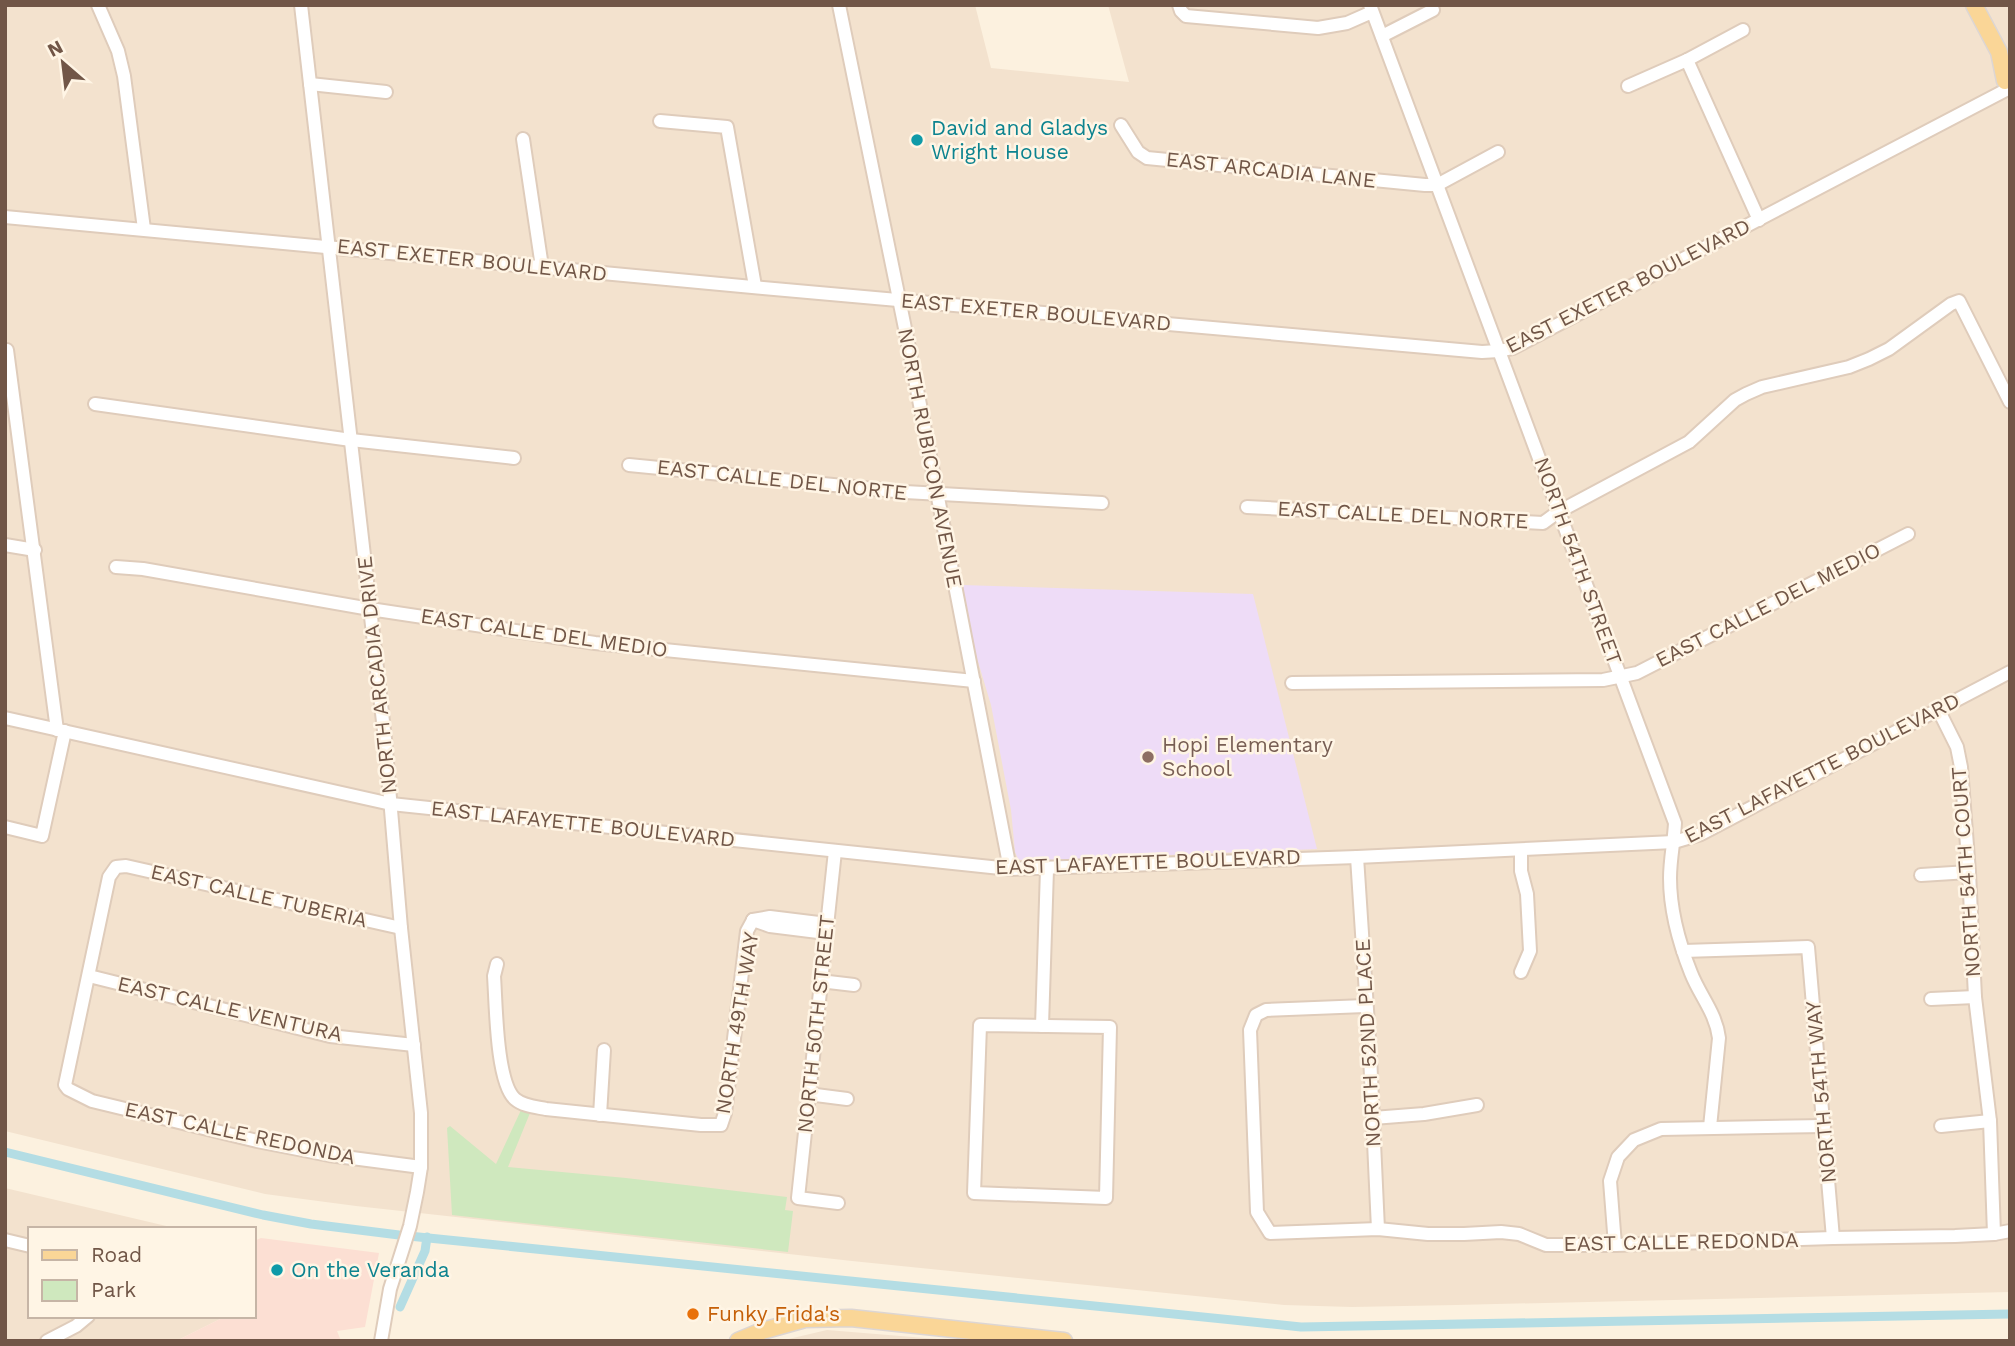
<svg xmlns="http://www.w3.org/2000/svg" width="2015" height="1346" viewBox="0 0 2015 1346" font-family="'Work Sans',sans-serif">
<rect width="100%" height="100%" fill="#fcf1df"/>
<!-- residential -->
<g fill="#f3e2ce">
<path d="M 5,5 L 975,5 L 991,68 L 1129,82 L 1108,5 L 2010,5 L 2010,1292 L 1456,1305 L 1352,1307 L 1284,1305 L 852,1261 L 356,1206 L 265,1194 L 5,1131 Z"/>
<path d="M 5,1188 L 179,1229 L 30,1229 L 30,1316 L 226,1316 L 176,1341 L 5,1341 Z"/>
<path d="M 827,1330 L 937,1339 L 950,1341 L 780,1341 Z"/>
</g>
<!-- commercial -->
<path fill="#fcdfd3" d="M 261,1238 L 379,1253 L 365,1327 L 337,1331 L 341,1341 L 176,1341 L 226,1316 L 254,1316 L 254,1241 Z"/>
<!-- education -->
<path fill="#eedcf7" d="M 962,585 L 1253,594 L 1317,849 L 1025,861 L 1018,859 L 1015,852 L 1011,810 L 991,705 L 976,655 Z"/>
<!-- green -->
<path fill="#cfe8be" d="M 521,1110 L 530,1113 L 508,1167 L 626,1178 L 787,1197 L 785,1210 L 793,1211 L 788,1252 L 452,1215 L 447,1128 L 450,1126 L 496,1164 Z"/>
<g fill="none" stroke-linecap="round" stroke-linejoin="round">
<!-- canal -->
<g stroke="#b4dde4" stroke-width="9">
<path d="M 5,1152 L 263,1215 L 311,1224 L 399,1235 L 1301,1327 L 2010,1314"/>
<path d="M 400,1307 L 425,1251 L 427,1237"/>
</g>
<!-- minor casing -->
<g stroke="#dfccbb" stroke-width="16">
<g id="minor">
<path d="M 98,5 L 118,51 L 124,76 L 144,229"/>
<path d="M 301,5 L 385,739 L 401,928 L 421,1113 L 421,1167 L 417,1192 L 410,1226 L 390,1289 L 381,1341"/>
<path d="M 839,5 L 909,348 L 1010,869"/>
<path d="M 1179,5 L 1181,11 L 1186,16 L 1318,28 L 1347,23 L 1372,12"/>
<path d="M 1370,5 L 1675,823 C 1674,842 1670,859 1670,878 C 1670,910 1679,943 1691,973 C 1700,996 1716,1013 1719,1038 L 1710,1127"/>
<path d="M 1382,36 L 1433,10"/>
<path d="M 1687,60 L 1759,220"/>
<path d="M 310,84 L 386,92"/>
<path d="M 1628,86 L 1687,60 L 1743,30"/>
<path d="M 660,121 L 727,127 L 755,286"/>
<path d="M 1121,125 L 1138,152 L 1147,158 L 1425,185 L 1437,185 L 1498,152"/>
<path d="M 523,139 L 542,267"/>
<path d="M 5,217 L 763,288 L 1482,352 L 1499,351 L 1513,348 L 2006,90"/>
<path d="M 7,350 L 57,730"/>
<path d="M 95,404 L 351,440 L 514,458"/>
<path d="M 629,465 L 905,492 L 1102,503"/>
<path d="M 1247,507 L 1543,523 L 1558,512 L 1689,442 L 1735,400 L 1746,394 L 1762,387 L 1849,367 L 1869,359 L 1889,349 L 1951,304 L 1959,301 L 2010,402"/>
<path d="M 5,545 L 35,550"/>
<path d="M 116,567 L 143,569 L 370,609 L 595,643 L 974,681"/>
<path d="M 1292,683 L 1603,680 L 1637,673 L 1908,534"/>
<path d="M 1938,709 L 1957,747 L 1961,767 L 1969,872 L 1975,997 L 1990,1121 L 1994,1234"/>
<path d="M 5,718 L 391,804 L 1010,869 L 1357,857 L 1674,842 L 1701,834 L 2010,672"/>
<path d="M 5,827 L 42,836 L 65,731"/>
<path d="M 1521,850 L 1521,871 L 1527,894 L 1530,951 L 1521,972"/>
<path d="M 835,851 L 798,1198 L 838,1203"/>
<path d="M 1357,857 L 1370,1055 L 1378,1229"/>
<path d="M 1921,875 L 1969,872"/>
<path d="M 753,920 L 770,917 L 827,924"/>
<path d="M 753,920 L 770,926 L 826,933"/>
<path d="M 401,928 L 126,866 L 116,867 L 109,877 L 65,1085 L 68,1089 L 92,1101 L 257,1141 L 329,1155 L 421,1167"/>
<path d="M 1683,951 L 1808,947 L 1833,1238"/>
<path d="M 497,964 L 494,976 C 496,1003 496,1082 515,1099 C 523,1106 536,1107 546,1109 L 701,1125 L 721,1125 L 725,1113 L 747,931 L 753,920"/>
<path d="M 89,976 L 330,1036 L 414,1045"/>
<path d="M 820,981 L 854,985"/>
<path d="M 1931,999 L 1975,997"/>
<path d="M 1365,1006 L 1266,1010 L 1256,1015 L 1250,1030 L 1257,1212 L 1270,1233 L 1378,1229 L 1428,1234 L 1464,1234 L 1501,1232 L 1519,1234 L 1546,1245 L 1615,1245 L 1833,1238 L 1955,1236 L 1994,1234 L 2010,1231"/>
<path d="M 980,1025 L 1110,1027 L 1106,1198 L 974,1193 Z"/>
<path d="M 1042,1026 L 1047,869"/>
<path d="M 808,1094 L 847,1099"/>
<path d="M 600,1115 L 604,1050"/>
<path d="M 1373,1118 L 1424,1114 L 1477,1105"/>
<path d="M 1941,1126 L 1990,1121"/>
<path d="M 5,1240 L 30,1246"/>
<path d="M 1615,1245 L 1610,1181 L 1618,1157 L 1634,1140 L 1661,1129 L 1824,1126"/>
<path d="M 47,1341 L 76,1326 L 88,1316"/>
</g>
</g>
<!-- major casing -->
<g stroke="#ddd6d3" stroke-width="19">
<g id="major">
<path d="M 1974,5 L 1999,52 L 2005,81"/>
<path d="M 738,1341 L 762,1331 L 805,1319 L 851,1318 L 1064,1341"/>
</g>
</g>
<!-- minor -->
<use href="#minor" stroke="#fff" stroke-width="12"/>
<!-- major -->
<use href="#major" stroke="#fad697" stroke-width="16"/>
</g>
<!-- markers -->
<g fill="#0f9aa8" stroke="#fff5e5" stroke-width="2.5">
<circle cx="917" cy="140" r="7"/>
<circle cx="277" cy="1270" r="7"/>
</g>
<circle fill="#8d6e63" stroke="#fff5e5" stroke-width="2.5" cx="1148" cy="757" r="7"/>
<circle fill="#e8710a" stroke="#fff5e5" stroke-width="2.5" cx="693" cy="1314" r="7"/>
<g text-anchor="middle" stroke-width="5" stroke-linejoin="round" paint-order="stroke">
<!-- culture labels -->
<g font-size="21" fill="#0d838f" stroke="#fff5e5" text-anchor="start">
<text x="931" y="135">David and Gladys<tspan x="931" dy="24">Wright House</tspan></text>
<text x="291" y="1277">On the Veranda</text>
</g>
<!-- street labels -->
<g font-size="21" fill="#715647" stroke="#fff5e5">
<text transform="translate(1271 170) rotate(6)" y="7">EAST ARCADIA LANE</text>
<text transform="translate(472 260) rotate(6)" y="7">EAST EXETER BOULEVARD</text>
<text transform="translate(1628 286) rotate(-27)" y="7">EAST EXETER BOULEVARD</text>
<text transform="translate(1036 312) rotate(5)" y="7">EAST EXETER BOULEVARD</text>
<text transform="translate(930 458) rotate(79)" y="7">NORTH RUBICON AVENUE</text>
<text transform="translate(782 480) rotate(6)" y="7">EAST CALLE DEL NORTE</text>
<text transform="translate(1403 515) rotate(3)" y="7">EAST CALLE DEL NORTE</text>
<text transform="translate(1578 561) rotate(70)" y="7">NORTH 54TH STREET</text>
<text transform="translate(1768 605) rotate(-27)" y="7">EAST CALLE DEL MEDIO</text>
<text transform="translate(544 633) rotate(8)" y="7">EAST CALLE DEL MEDIO</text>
<text transform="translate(377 675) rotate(-96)" y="7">NORTH ARCADIA DRIVE</text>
<text transform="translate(1822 768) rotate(-27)" y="7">EAST LAFAYETTE BOULEVARD</text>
<text transform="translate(583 824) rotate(6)" y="7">EAST LAFAYETTE BOULEVARD</text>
<text transform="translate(1148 862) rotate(-2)" y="7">EAST LAFAYETTE BOULEVARD</text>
<text transform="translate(1966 872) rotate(-94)" y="7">NORTH 54TH COURT</text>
<text transform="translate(259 896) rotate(13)" y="7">EAST CALLE TUBERIA</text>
<text transform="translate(230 1009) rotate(13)" y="7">EAST CALLE VENTURA</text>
<text transform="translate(737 1023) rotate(-81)" y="7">NORTH 49TH WAY</text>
<text transform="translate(816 1024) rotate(-84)" y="7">NORTH 50TH STREET</text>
<text transform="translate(1368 1043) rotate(-93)" y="7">NORTH 52ND PLACE</text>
<text transform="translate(1821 1092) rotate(-95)" y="7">NORTH 54TH WAY</text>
<text transform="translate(240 1133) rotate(12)" y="7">EAST CALLE REDONDA</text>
<text transform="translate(1681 1242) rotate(-1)" y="7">EAST CALLE REDONDA</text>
</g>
<!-- education labels -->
<g font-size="21" fill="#785e54" stroke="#fff5e5" text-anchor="start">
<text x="1162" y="752">Hopi Elementary<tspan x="1162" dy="24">School</tspan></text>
</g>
<!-- food labels -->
<g font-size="21" fill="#c56008" stroke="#fff5e5" text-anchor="start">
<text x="707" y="1321">Funky Frida's</text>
</g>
</g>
<!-- border -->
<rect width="2015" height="1346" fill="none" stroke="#715647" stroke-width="14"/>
<!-- legend -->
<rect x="28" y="1227" width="228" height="91" fill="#fff5e5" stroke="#c6b5a6" stroke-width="2"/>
<rect x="42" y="1250" width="35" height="10" fill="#fad697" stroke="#c6b5a6" stroke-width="2"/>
<text x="91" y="1262" font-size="21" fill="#715647">Road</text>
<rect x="42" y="1280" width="35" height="21" fill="#cfe8be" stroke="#c6b5a6" stroke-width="2"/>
<text x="91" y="1297" font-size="21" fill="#715647">Park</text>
<!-- north arrow -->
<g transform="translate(63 63) rotate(332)" stroke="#fff5e5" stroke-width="5" paint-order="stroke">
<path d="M0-5L12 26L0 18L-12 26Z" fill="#715647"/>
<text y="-10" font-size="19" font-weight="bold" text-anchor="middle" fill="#715647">N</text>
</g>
</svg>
